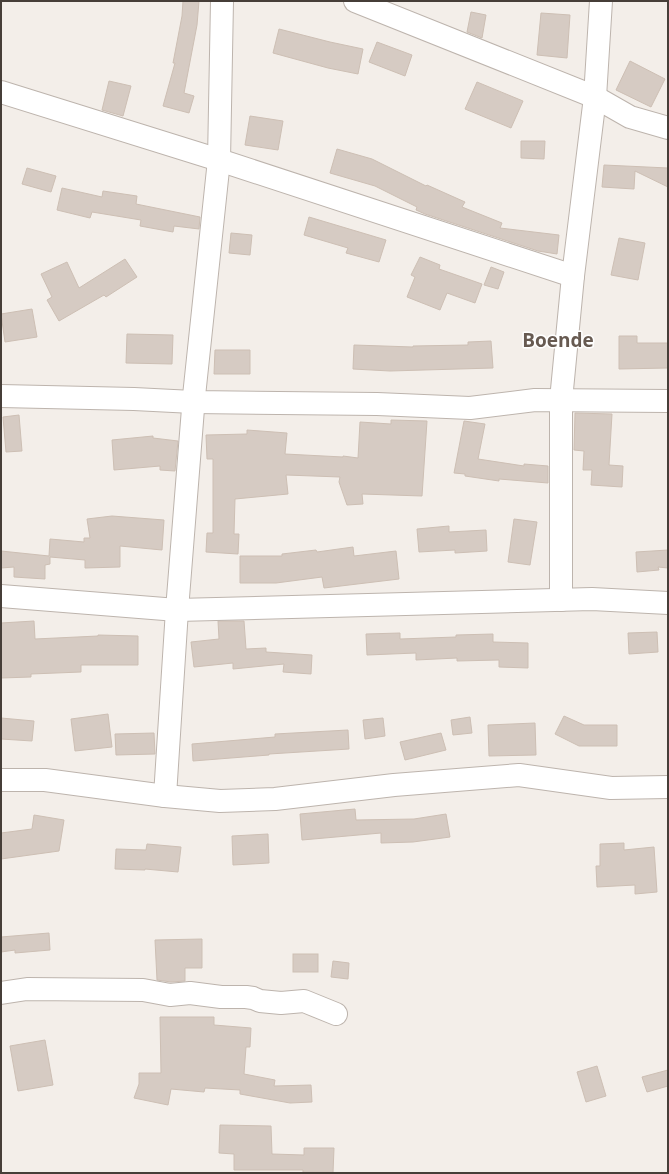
<svg xmlns="http://www.w3.org/2000/svg" width="669" height="1174" viewBox="0 0 669 1174" font-family="'Open Sans',sans-serif">
<rect width="100%" height="100%" fill="#f3eee9"/>
<!-- building -->
<g fill="#d6cbc3" stroke="#cdbfb4">
<path d="M 183,1 L 199,1 L 197,25 L 184,93 L 194,96 L 189,113 L 163,106 L 175,63 L 173,63 L 182,16 Z"/>
<path d="M 471,12 L 486,15 L 482,38 L 467,32 Z"/>
<path d="M 541,13 L 570,15 L 567,58 L 537,55 Z"/>
<path d="M 279,29 L 330,42 L 363,49 L 358,74 L 328,68 L 273,53 Z"/>
<path d="M 377,42 L 412,55 L 405,76 L 369,62 Z"/>
<path d="M 630,61 L 665,79 L 651,107 L 616,90 Z"/>
<path d="M 109,81 L 131,86 L 123,116 L 102,110 Z"/>
<path d="M 477,82 L 523,101 L 511,128 L 465,109 Z"/>
<path d="M 250,116 L 283,121 L 278,150 L 245,145 Z"/>
<path d="M 521,141 L 545,141 L 544,159 L 521,158 Z"/>
<path d="M 337,149 L 372,159 L 426,186 L 427,185 L 465,202 L 462,207 L 502,223 L 500,228 L 559,235 L 557,254 L 538,251 L 425,214 L 416,210 L 417,207 L 375,186 L 330,173 Z"/>
<path d="M 604,165 L 668,168 L 668,187 L 635,171 L 634,189 L 602,187 Z"/>
<path d="M 27,168 L 56,176 L 51,192 L 22,184 Z"/>
<path d="M 62,188 L 102,197 L 103,191 L 137,196 L 136,204 L 200,217 L 199,229 L 174,226 L 173,232 L 140,226 L 141,220 L 92,212 L 90,218 L 57,210 Z"/>
<path d="M 309,217 L 386,240 L 379,262 L 346,253 L 348,248 L 304,235 Z"/>
<path d="M 231,233 L 252,235 L 250,255 L 229,253 Z"/>
<path d="M 619,238 L 645,243 L 638,280 L 611,275 Z"/>
<path d="M 420,257 L 440,265 L 439,269 L 482,284 L 475,303 L 447,293 L 440,310 L 407,297 L 415,277 L 411,275 Z"/>
<path d="M 125,259 L 137,277 L 106,297 L 104,295 L 59,321 L 47,300 L 52,297 L 41,274 L 67,262 L 79,288 Z"/>
<path d="M 491,267 L 504,272 L 498,289 L 484,285 Z"/>
<path d="M 32,309 L 37,337 L 5,342 L 1,314 Z"/>
<path d="M 127,334 L 173,335 L 172,364 L 126,363 Z"/>
<path d="M 619,336 L 637,336 L 637,343 L 668,343 L 668,368 L 619,369 Z"/>
<path d="M 491,341 L 493,368 L 390,371 L 353,369 L 354,345 L 413,347 L 413,346 L 468,345 L 468,342 Z"/>
<path d="M 215,350 L 250,350 L 250,374 L 214,374 Z"/>
<path d="M 575,413 L 612,414 L 609,465 L 623,466 L 622,487 L 591,485 L 592,470 L 583,470 L 584,451 L 574,450 Z"/>
<path d="M 19,415 L 22,451 L 6,452 L 3,417 Z"/>
<path d="M 391,420 L 427,421 L 422,496 L 362,494 L 363,504 L 347,505 L 339,482 L 340,477 L 286,475 L 288,494 L 235,499 L 234,534 L 239,534 L 238,554 L 206,552 L 207,533 L 213,533 L 213,459 L 207,459 L 206,435 L 247,434 L 247,430 L 287,433 L 285,454 L 343,457 L 343,456 L 358,458 L 360,422 L 391,424 Z"/>
<path d="M 464,421 L 485,424 L 478,459 L 524,466 L 524,464 L 548,466 L 548,483 L 499,479 L 499,481 L 465,476 L 465,474 L 454,473 Z"/>
<path d="M 153,436 L 153,438 L 178,441 L 175,471 L 160,470 L 160,466 L 114,470 L 112,440 Z"/>
<path d="M 112,516 L 164,520 L 162,550 L 120,546 L 120,567 L 85,568 L 85,560 L 50,557 L 50,564 L 45,565 L 45,579 L 14,577 L 14,567 L 1,568 L 1,551 L 49,556 L 50,539 L 84,542 L 84,538 L 90,538 L 87,519 Z"/>
<path d="M 514,519 L 537,522 L 530,565 L 508,562 Z"/>
<path d="M 449,526 L 449,532 L 486,530 L 487,551 L 455,553 L 455,550 L 419,552 L 417,529 Z"/>
<path d="M 353,547 L 354,556 L 396,551 L 399,579 L 324,588 L 322,577 L 276,583 L 240,583 L 240,556 L 282,556 L 282,554 L 316,550 L 317,552 Z"/>
<path d="M 668,550 L 668,568 L 658,567 L 659,570 L 637,572 L 636,552 Z"/>
<path d="M 34,621 L 35,639 L 98,636 L 98,635 L 138,636 L 138,665 L 81,665 L 81,672 L 31,674 L 31,677 L 1,678 L 1,623 Z"/>
<path d="M 218,621 L 244,621 L 246,649 L 266,648 L 266,652 L 312,655 L 311,674 L 283,672 L 284,664 L 233,669 L 233,663 L 194,667 L 191,642 L 219,639 Z"/>
<path d="M 657,632 L 658,652 L 629,654 L 628,633 Z"/>
<path d="M 400,633 L 400,639 L 456,637 L 456,635 L 493,634 L 493,642 L 528,643 L 528,668 L 499,667 L 499,660 L 457,661 L 457,658 L 416,660 L 416,653 L 367,655 L 366,634 Z"/>
<path d="M 108,714 L 112,747 L 75,751 L 71,719 Z"/>
<path d="M 564,716 L 584,725 L 617,725 L 617,746 L 579,746 L 555,734 Z"/>
<path d="M 470,717 L 472,733 L 453,735 L 451,720 Z"/>
<path d="M 1,718 L 34,721 L 32,741 L 1,739 Z"/>
<path d="M 383,718 L 385,736 L 365,739 L 363,720 Z"/>
<path d="M 535,723 L 536,755 L 489,756 L 488,725 Z"/>
<path d="M 348,730 L 349,749 L 269,754 L 269,755 L 193,761 L 192,744 L 275,737 L 275,734 Z"/>
<path d="M 154,733 L 155,754 L 116,755 L 115,734 Z"/>
<path d="M 441,733 L 446,750 L 405,760 L 400,742 Z"/>
<path d="M 355,809 L 356,820 L 414,819 L 446,814 L 450,837 L 413,842 L 381,843 L 381,833 L 302,840 L 300,814 Z"/>
<path d="M 34,815 L 64,820 L 59,851 L 1,859 L 1,833 L 32,829 Z"/>
<path d="M 268,834 L 269,863 L 233,865 L 232,836 Z"/>
<path d="M 624,843 L 624,850 L 654,847 L 657,892 L 635,894 L 635,885 L 597,887 L 596,866 L 600,866 L 600,844 Z"/>
<path d="M 147,844 L 181,847 L 178,872 L 145,869 L 145,870 L 115,869 L 116,849 L 146,850 Z"/>
<path d="M 49,933 L 50,950 L 15,953 L 15,950 L 1,952 L 1,937 Z"/>
<path d="M 202,939 L 202,968 L 185,968 L 185,981 L 171,982 L 157,980 L 155,940 Z"/>
<rect x="293" y="954" width="25" height="18"/>
<path d="M 333,961 L 349,963 L 348,979 L 331,977 Z"/>
<path d="M 160,1017 L 214,1017 L 214,1025 L 251,1028 L 250,1047 L 246,1047 L 244,1074 L 275,1080 L 274,1086 L 311,1085 L 312,1102 L 290,1103 L 240,1094 L 240,1090 L 205,1088 L 204,1092 L 171,1089 L 168,1105 L 134,1098 L 139,1084 L 139,1073 L 161,1073 Z"/>
<path d="M 45,1040 L 53,1085 L 18,1091 L 10,1046 Z"/>
<path d="M 597,1066 L 606,1096 L 586,1102 L 577,1072 Z"/>
<path d="M 668,1070 L 668,1086 L 647,1092 L 642,1077 Z"/>
<path d="M 220,1125 L 271,1126 L 272,1154 L 304,1155 L 304,1148 L 334,1148 L 333,1173 L 303,1173 L 303,1170 L 234,1170 L 234,1154 L 219,1153 Z"/>
</g>
<g fill="none" stroke-linecap="round" stroke-linejoin="round">
<!-- minor casing -->
<g stroke="#bdb4ad" stroke-width="24">
<g id="minor">
<path d="M 355,1 L 595,97 L 630,117 L 668,128"/>
<path d="M 1,92 L 219,160 L 573,276"/>
<path d="M 1,396 L 134,399 L 193,402 L 377,404 L 470,408 L 535,400 L 668,401"/>
<path d="M 1,596 L 177,610 L 592,599 L 668,603"/>
<path d="M 561,600 L 561,400 L 573,276 L 595,97 L 601,1"/>
<path d="M 1,780 L 45,780 L 165,796 L 220,801 L 275,799 L 394,785 L 519,775 L 611,788 L 668,787"/>
<path d="M 165,796 L 177,610 L 194,396 L 219,160 L 222,1"/>
<path d="M 1,993 L 27,989 L 143,990 L 170,995 L 190,993 L 221,997 L 246,997 L 253,998 L 260,1001 L 281,1003 L 304,1001 L 336,1014"/>
</g>
</g>
<!-- minor -->
<use href="#minor" stroke="#fff" stroke-width="22"/>
</g>
<g text-anchor="middle" stroke-width="3" stroke-linejoin="round" paint-order="stroke">
<!-- town labels -->
<g font-size="19" font-weight="bold" fill="#675a51" stroke="#fff">
<text x="558" y="347">Boende</text>
</g>
</g>
<!-- border -->
<rect width="669" height="1174" fill="none" stroke="#463e38" stroke-width="4"/>
</svg>
